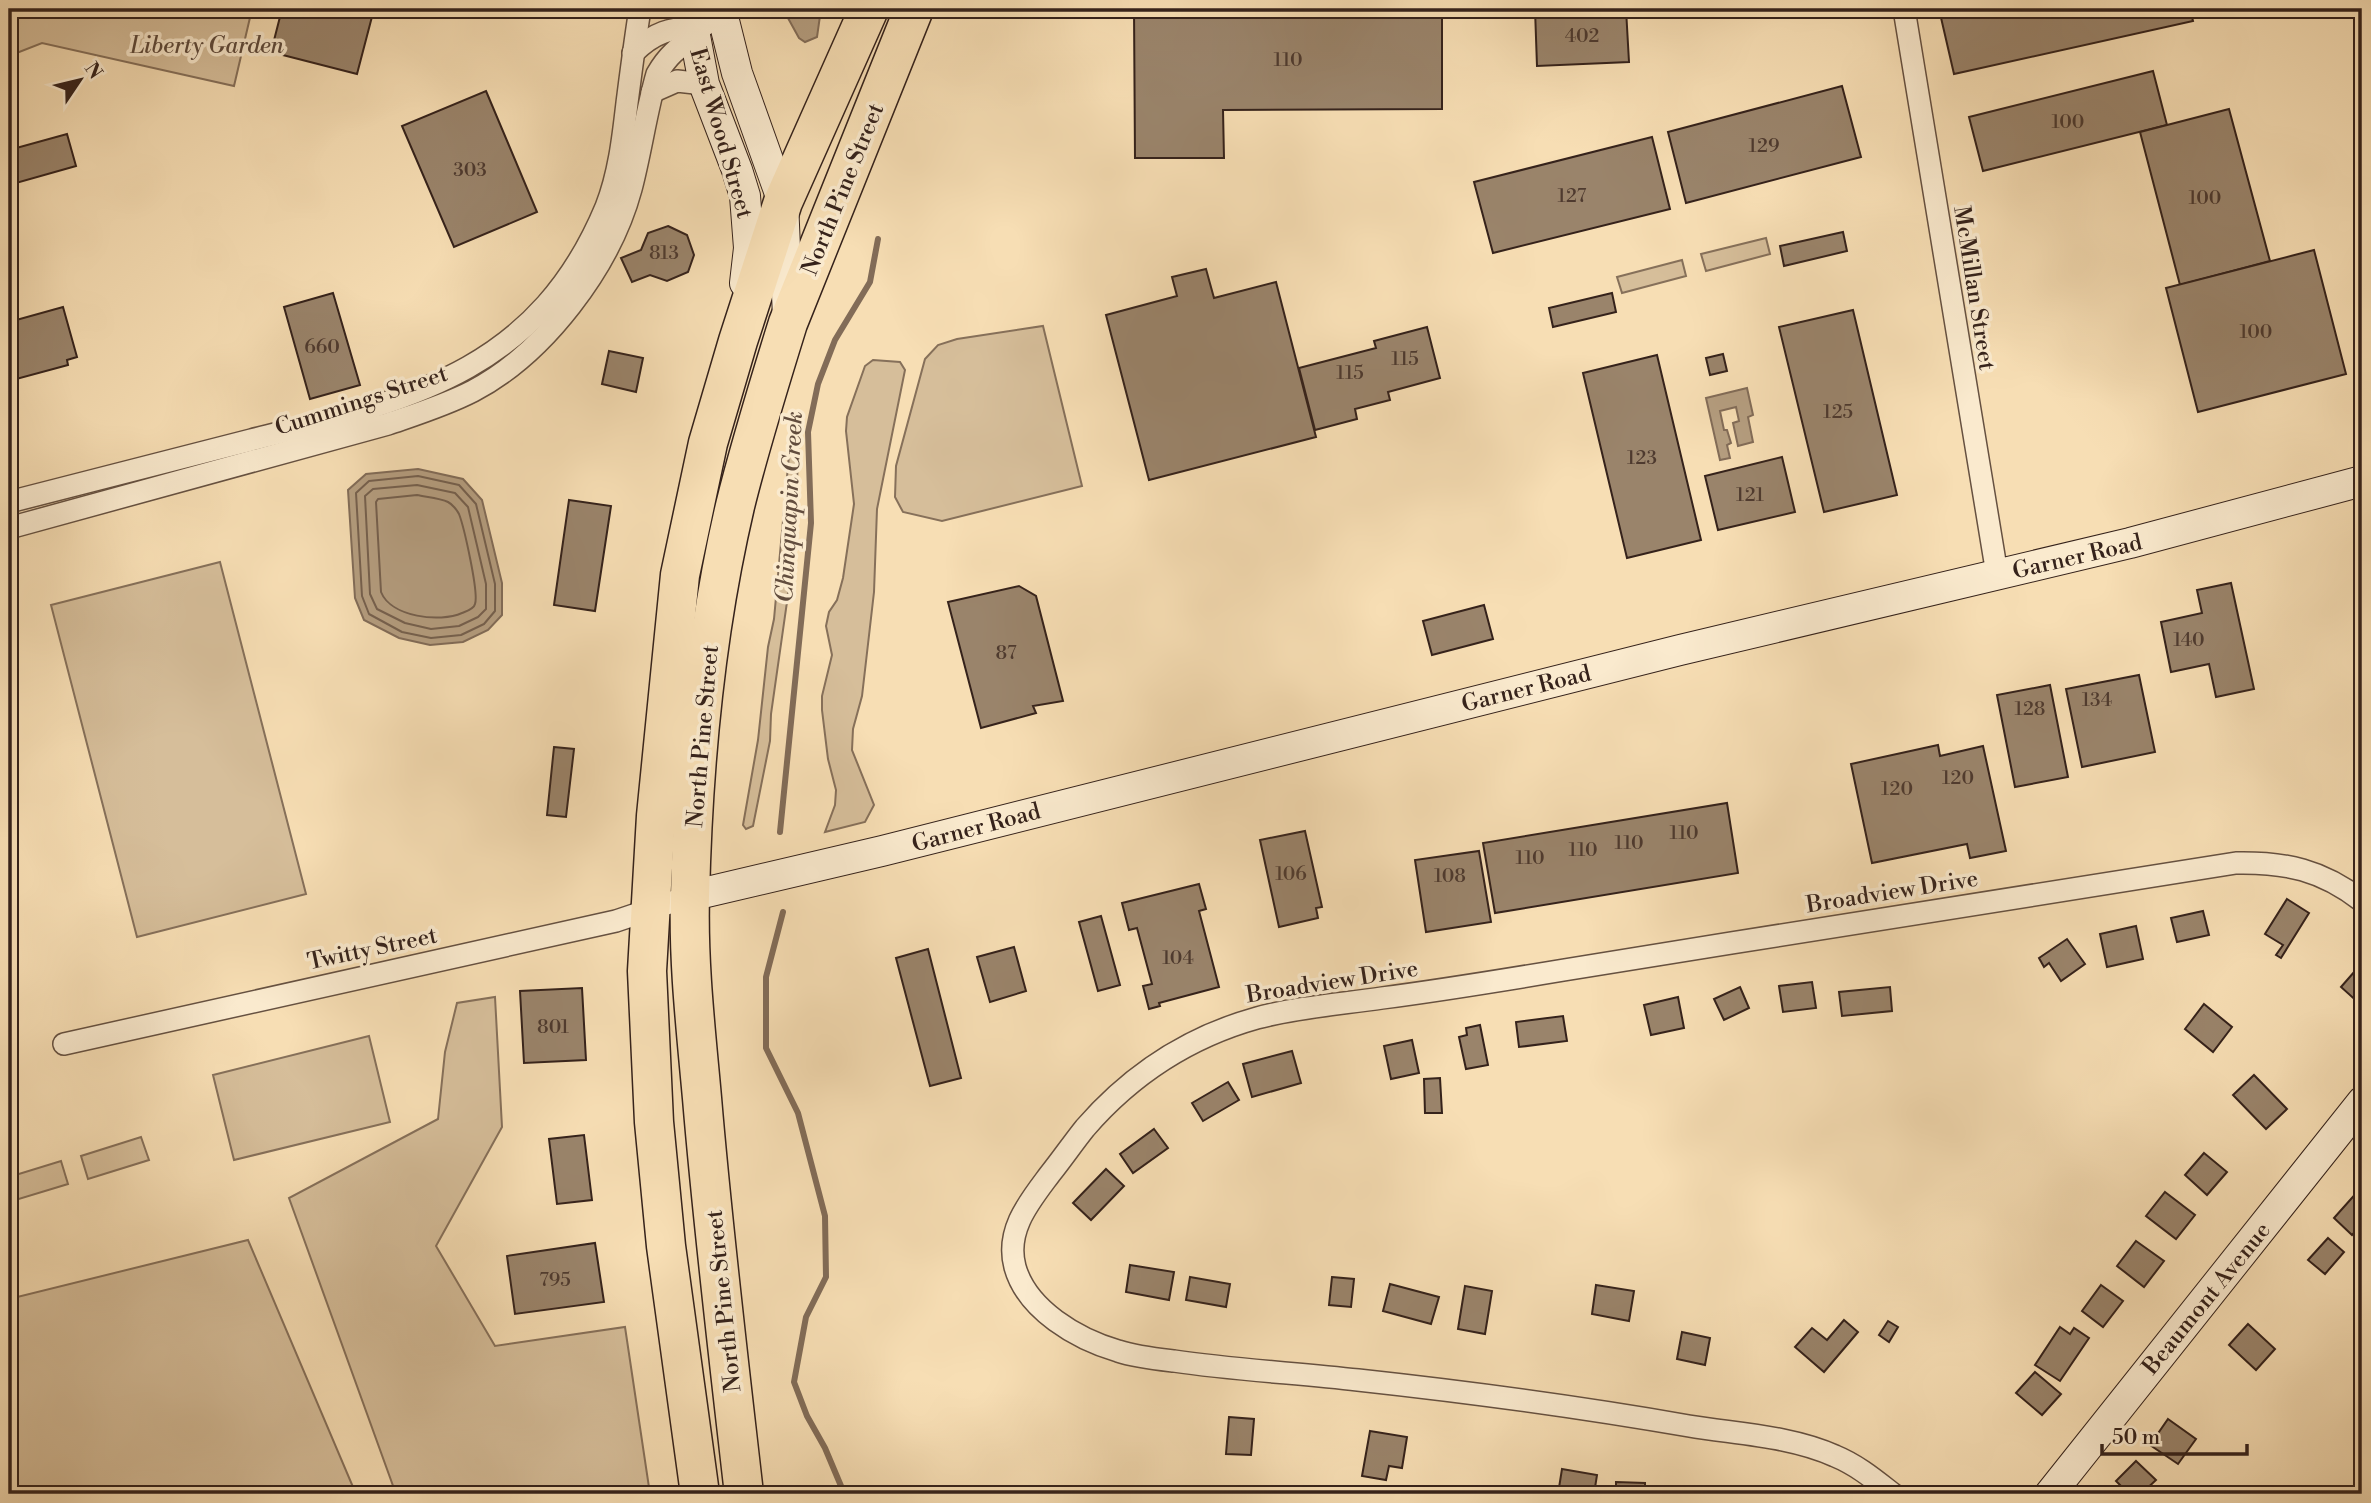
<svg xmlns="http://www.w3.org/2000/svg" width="2371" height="1503" viewBox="0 0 2371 1503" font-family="'Libre Bodoni',serif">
<rect width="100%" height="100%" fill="#f7deb4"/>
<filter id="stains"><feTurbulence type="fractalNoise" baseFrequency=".00286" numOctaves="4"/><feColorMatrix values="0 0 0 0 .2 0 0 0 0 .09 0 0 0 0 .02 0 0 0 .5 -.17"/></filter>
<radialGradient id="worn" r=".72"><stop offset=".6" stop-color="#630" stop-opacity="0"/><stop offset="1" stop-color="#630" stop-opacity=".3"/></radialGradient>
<!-- green -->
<g fill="#d6be9a" stroke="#86705a" stroke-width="2">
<path d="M 9,9 L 252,9 L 234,86 L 42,43 L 9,56 Z"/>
<path d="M 1766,238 L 1770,254 L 1706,271 L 1701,254 Z"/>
<path d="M 1682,260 L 1686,276 L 1622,293 L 1617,277 Z"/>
<path d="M 1043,326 L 1082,486 L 942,521 L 903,512 L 895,497 L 896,466 L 925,359 L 938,345 L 957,339 Z"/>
<path d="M 873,360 L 900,362 L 905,370 L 877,509 L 874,592 L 862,696 L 853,729 L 852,750 L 874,805 L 865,822 L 825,832 L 835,805 L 836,790 L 828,759 L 822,710 L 822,696 L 832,655 L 826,626 L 829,612 L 837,600 L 843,578 L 854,504 L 846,431 L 847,417 L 865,366 Z"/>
<path d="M 794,430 L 799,433 L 795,533 L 789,588 L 771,714 L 770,741 L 753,826 L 746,829 L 743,825 L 758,740 L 768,647 L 774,619 L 791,433 Z"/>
<path d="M 220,562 L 306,894 L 137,937 L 51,605 Z"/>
<path d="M 495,997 L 502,1127 L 436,1246 L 495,1346 L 625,1327 L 650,1494 L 396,1494 L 289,1198 L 438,1119 L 445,1052 L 457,1003 Z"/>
<path d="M 369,1036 L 390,1122 L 234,1160 L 213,1075 Z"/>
<path d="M 141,1137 L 149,1160 L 88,1179 L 81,1156 Z"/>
<path d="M 61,1161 L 68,1184 L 9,1202 L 9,1177 Z"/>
<path d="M 248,1240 L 356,1494 L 9,1494 L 9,1299 Z"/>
</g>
<!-- water -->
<g fill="#b59e80" stroke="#826c58" stroke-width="2">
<path d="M 783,9 L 817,9 L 820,16 L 817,37 L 805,42 L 799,38 Z"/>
<path d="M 1747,388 L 1753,415 L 1748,417 L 1753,442 L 1738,446 L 1733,423 L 1739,421 L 1736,407 L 1720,411 L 1724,430 L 1727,430 L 1731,443 L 1727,445 L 1730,458 L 1720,460 L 1706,398 Z"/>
<path d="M 418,469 L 463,479 L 482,500 L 502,583 L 502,615 L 488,630 L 463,642 L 430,645 L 399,638 L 364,620 L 355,598 L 348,490 L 366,474 Z"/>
</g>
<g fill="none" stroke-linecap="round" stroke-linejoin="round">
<!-- shore -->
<g stroke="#75604e" stroke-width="2">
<path d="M 418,476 L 459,485 L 476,504 L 495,584 L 495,611 L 484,624 L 461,635 L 431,638 L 402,632 L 369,614 L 362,596 L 356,493 L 369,481 Z"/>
<path d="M 417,485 L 455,493 L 468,507 L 486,584 L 486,609 L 478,617 L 459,626 L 431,629 L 405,623 L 377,609 L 370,594 L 365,496 L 373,489 Z"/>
<path d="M 417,495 C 426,497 440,498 448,502 C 452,504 457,510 459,514 C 464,527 479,593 475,604 C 474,609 467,611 462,613 C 440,623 391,617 381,592 L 376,502 L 378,499 Z"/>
</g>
<!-- stream -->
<g stroke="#826c58" stroke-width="6">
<path d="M 780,832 L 811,523 L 808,432 L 818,384 L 835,340 L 870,282 L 878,239"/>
<path d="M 783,912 L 766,977 L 766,1048 L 798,1113 L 825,1216 L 826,1277 L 806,1317 L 794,1382 L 807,1416 L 825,1448 L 841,1486 L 840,1494"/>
</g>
</g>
<!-- building -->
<g fill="#9a846b" stroke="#35221b" stroke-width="2">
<path d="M 282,9 L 374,9 L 357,74 L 271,52 Z"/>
<path d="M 1134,9 L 1442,9 L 1442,109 L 1223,110 L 1224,158 L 1135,158 Z"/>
<path d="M 1535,9 L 1626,9 L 1629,62 L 1537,66 Z"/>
<path d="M 1939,9 L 2190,9 L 2193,21 L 1954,74 Z"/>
<path d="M 2153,71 L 2167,125 L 1983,171 L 1969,117 Z"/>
<path d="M 1842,86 L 1861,157 L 1686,203 L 1668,132 Z"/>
<path d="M 486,91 L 537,212 L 454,247 L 402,126 Z"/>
<path d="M 2229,109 L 2270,261 L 2180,285 L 2140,132 Z"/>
<path d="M 67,134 L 76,166 L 9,185 L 9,150 Z"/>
<path d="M 1652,137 L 1670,209 L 1493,253 L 1474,182 Z"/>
<path d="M 668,226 L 687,235 L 694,255 L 688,272 L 667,281 L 650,275 L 632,282 L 621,258 L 641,250 L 648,233 Z"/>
<path d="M 1843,232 L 1847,251 L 1784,266 L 1780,246 Z"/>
<path d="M 2314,250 L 2346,374 L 2198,412 L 2166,288 Z"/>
<path d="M 1206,269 L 1214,298 L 1276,282 L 1316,437 L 1149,480 L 1106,315 L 1177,296 L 1172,277 Z"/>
<path d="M 333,293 L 360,385 L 310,399 L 284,307 Z"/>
<path d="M 1612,293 L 1616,312 L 1553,327 L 1549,308 Z"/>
<path d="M 63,307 L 77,357 L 67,360 L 68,365 L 9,381 L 9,322 Z"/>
<path d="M 1853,310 L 1897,495 L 1824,512 L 1779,327 Z"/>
<path d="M 1427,327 L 1440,378 L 1388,392 L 1390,400 L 1355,409 L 1357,419 L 1315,430 L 1299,368 L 1376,348 L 1374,341 Z"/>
<path d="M 609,351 L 643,358 L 636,392 L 602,384 Z"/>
<path d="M 1723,354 L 1727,371 L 1710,375 L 1706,358 Z"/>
<path d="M 1657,355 L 1701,540 L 1627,558 L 1583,373 Z"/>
<path d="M 1782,457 L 1795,512 L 1718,530 L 1705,476 Z"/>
<path d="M 569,500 L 611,506 L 595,611 L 554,605 Z"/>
<path d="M 2231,583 L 2254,689 L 2216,697 L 2209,664 L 2171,672 L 2161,622 L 2202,613 L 2197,590 Z"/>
<path d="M 1019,586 L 1036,596 L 1063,701 L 1033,706 L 1036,713 L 981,728 L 948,602 Z"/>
<path d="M 1484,605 L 1493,639 L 1432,655 L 1423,621 Z"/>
<path d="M 2139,675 L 2155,752 L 2082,767 L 2066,689 Z"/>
<path d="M 2050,685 L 2068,777 L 2015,787 L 1997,695 Z"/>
<path d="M 1938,745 L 1940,756 L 1983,746 L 2006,851 L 1970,858 L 1967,844 L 1872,863 L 1851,764 Z"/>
<path d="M 554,747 L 574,749 L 566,817 L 547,815 Z"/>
<path d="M 1727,803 L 1738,873 L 1495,913 L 1483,843 Z"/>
<path d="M 1305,831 L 1322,907 L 1316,908 L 1318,918 L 1279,927 L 1260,840 Z"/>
<path d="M 1479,851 L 1491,922 L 1426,932 L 1415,860 Z"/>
<path d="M 1199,884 L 1206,909 L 1199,911 L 1219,987 L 1159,1003 L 1160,1006 L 1149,1009 L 1143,986 L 1152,984 L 1137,928 L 1129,930 L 1122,903 Z"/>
<path d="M 2287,899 L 2309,913 L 2281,958 L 2276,955 L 2283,945 L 2265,934 Z"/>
<path d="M 2203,911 L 2209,935 L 2177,942 L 2171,918 Z"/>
<path d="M 1101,916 L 1120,985 L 1098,991 L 1079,922 Z"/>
<path d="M 2136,926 L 2143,959 L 2107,967 L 2100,934 Z"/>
<path d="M 2067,939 L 2085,964 L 2061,981 L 2049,963 L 2044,967 L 2039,958 Z"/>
<path d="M 1014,947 L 1026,991 L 990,1002 L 977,957 Z"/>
<path d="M 928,949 L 961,1078 L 930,1086 L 896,958 Z"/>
<path d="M 2362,963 L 2362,1003 L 2361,1005 L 2341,987 Z"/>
<path d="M 1812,982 L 1816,1008 L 1783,1012 L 1779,986 Z"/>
<path d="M 1740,987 L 1749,1008 L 1724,1020 L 1714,999 Z"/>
<path d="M 1890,987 L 1892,1011 L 1842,1016 L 1839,992 Z"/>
<path d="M 582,988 L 586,1060 L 524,1063 L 520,991 Z"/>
<path d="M 1678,997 L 1684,1028 L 1651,1035 L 1644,1005 Z"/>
<path d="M 2204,1004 L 2232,1027 L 2213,1052 L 2185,1029 Z"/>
<path d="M 1563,1016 L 1567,1041 L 1519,1047 L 1516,1022 Z"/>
<path d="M 1480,1025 L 1488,1065 L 1466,1069 L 1459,1037 L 1467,1035 L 1466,1028 Z"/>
<path d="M 1412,1040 L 1419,1073 L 1391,1079 L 1384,1046 Z"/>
<path d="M 1292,1051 L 1301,1083 L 1252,1097 L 1243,1064 Z"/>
<path d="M 2254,1075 L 2287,1109 L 2266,1129 L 2233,1095 Z"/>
<path d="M 1440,1078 L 1442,1113 L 1425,1113 L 1424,1079 Z"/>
<path d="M 1228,1082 L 1239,1100 L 1203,1121 L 1192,1103 Z"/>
<path d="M 1154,1129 L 1168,1148 L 1133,1173 L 1120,1154 Z"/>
<path d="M 584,1135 L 592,1200 L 557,1204 L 549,1139 Z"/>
<path d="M 2204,1153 L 2227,1172 L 2207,1195 L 2185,1175 Z"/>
<path d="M 1106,1169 L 1124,1186 L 1091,1220 L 1073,1203 Z"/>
<path d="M 2359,1190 L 2362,1193 L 2362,1224 L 2352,1235 L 2334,1218 Z"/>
<path d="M 2165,1192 L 2195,1215 L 2176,1239 L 2146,1216 Z"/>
<path d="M 2328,1238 L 2344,1252 L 2325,1274 L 2308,1260 Z"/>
<path d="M 2136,1241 L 2164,1261 L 2144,1287 L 2117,1266 Z"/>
<path d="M 595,1243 L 604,1302 L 515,1314 L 507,1256 Z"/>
<path d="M 1130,1265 L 1174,1272 L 1169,1300 L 1126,1292 Z"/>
<path d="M 1190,1277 L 1230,1284 L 1226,1307 L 1186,1300 Z"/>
<path d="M 1332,1277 L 1354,1279 L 1351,1307 L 1329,1305 Z"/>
<path d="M 1390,1284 L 1439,1297 L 1431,1324 L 1383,1311 Z"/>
<path d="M 1596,1285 L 1634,1291 L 1629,1321 L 1592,1314 Z"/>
<path d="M 2101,1285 L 2123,1301 L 2103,1327 L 2082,1311 Z"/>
<path d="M 1465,1286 L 1492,1291 L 1485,1334 L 1458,1329 Z"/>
<path d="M 1844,1320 L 1858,1332 L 1824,1372 L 1795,1347 L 1812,1328 L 1827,1340 Z"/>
<path d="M 1888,1321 L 1898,1327 L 1889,1342 L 1879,1335 Z"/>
<path d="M 2248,1324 L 2275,1349 L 2256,1370 L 2229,1345 Z"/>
<path d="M 2060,1327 L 2070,1334 L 2074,1328 L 2089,1338 L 2060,1381 L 2035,1365 Z"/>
<path d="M 1682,1332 L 1710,1338 L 1705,1365 L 1677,1359 Z"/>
<path d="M 2035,1372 L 2061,1394 L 2042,1415 L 2016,1393 Z"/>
<path d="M 1229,1417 L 1254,1419 L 1251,1455 L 1226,1454 Z"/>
<path d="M 2168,1419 L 2196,1439 L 2178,1464 L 2150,1445 Z"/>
<path d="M 1370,1431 L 1407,1437 L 1402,1468 L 1389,1466 L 1386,1480 L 1362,1476 Z"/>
<path d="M 2136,1461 L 2156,1480 L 2141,1494 L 2129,1494 L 2116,1481 Z"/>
<path d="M 1562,1469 L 1597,1475 L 1594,1494 L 1558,1494 Z"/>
<path d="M 1616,1482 L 1645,1483 L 1645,1494 L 1616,1494 Z"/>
</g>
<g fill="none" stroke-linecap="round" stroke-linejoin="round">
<!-- street casing -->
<g stroke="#665141" stroke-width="24">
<g id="street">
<path d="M 1904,9 L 1997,574"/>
<path d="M 633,53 C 657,29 673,29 705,25"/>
<path d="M 652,92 L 677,81 L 704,84"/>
<path d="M 9,502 C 89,482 170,461 251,440 C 408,400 537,373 606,207 C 619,174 623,138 627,103 C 631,72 635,40 640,9"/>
<path d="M 9,528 L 388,424 C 417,414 446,405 473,391 C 544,354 610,267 631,189 C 641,151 646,112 657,74 C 667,57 677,47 695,38"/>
<path d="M 64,1044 L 616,921 L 690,896"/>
<path d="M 1893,1494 C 1875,1480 1857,1465 1835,1456 C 1791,1436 1737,1434 1689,1426 C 1580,1407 1468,1392 1358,1380 C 1297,1373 1235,1370 1174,1361 C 1156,1359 1136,1357 1118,1351 C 1077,1339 1027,1310 1015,1267 C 1005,1230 1030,1201 1050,1174 C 1062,1159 1073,1143 1085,1128 C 1131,1075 1189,1037 1257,1018 C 1298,1007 1341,1004 1382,998 C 1443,990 1504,980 1564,970 C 1788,934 2012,897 2236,863 C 2286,862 2322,870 2362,901"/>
</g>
</g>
<!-- secondary casing -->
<g stroke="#35221b" stroke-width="32">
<g id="secondary">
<path d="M 690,9 L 704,84 L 737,170 L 745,196 L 749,248 L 745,283"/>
<path d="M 721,9 L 737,73 L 783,202 L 788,317"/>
<path d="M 690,896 L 882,851 L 1680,650 L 2130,543 L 2362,481"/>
<path d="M 2050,1494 L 2362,1102"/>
</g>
</g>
<!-- highway casing -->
<g stroke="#35221b" stroke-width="41">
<g id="highway">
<path d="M 700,1494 L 666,1246 L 654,1122 L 647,971 L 656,816 L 680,575 L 708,443 L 738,341 L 783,202 L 869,9"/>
<path d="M 744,1494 C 729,1362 713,1230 702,1098 C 696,1031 688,963 690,896 C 693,765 705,634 735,506 C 750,445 769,384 788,323 L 914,9"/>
</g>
</g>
<!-- street -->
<use href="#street" stroke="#faeace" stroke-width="21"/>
<!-- secondary -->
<use href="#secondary" stroke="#faeace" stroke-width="30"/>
<!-- highway -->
<use href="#highway" stroke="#f7deb4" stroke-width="38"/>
</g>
<g text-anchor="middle" stroke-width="7" stroke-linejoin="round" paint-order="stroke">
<!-- number labels -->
<g font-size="19" fill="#4e3a2f">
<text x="1582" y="42">402</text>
<text x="1288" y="66">110</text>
<text x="2068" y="128">100</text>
<text x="1764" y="152">129</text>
<text x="470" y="176">303</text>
<text x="1572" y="202">127</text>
<text x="2205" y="204">100</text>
<text x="664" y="259">813</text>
<text x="2256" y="338">100</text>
<text x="322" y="353">660</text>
<text x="1405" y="365">115</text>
<text x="1350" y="379">115</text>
<text x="1838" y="418">125</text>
<text x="1642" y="464">123</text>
<text x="1750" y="501">121</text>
<text x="2189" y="646">140</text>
<text x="1006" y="659">87</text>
<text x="2097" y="706">134</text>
<text x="2030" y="715">128</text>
<text x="1958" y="784">120</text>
<text x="1897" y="795">120</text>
<text x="1684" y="839">110</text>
<text x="1629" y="849">110</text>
<text x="1583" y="856">110</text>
<text x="1530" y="864">110</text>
<text x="1291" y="880">106</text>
<text x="1450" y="882">108</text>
<text x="1178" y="964">104</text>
<text x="553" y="1033">801</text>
<text x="555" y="1286">795</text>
</g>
<!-- park labels -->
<g font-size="23" font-style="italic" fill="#5d493b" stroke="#faeace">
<text x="207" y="53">Liberty Garden</text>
</g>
<!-- street labels -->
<g font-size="23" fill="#35221b" stroke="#faeace">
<text transform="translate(722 133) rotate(74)" y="8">East Wood Street</text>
<text transform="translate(842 189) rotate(-68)" y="8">North Pine Street</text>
<text transform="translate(1975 288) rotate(81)" y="8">McMillan Street</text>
<text transform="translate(361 400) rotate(-18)" y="8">Cummings Street</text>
<text transform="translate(2077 556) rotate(-13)" y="8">Garner Road</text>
<text transform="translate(1526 688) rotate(-14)" y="8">Garner Road</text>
<text transform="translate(702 736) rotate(-85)" y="8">North Pine Street</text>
<text transform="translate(976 827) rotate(-15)" y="8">Garner Road</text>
<text transform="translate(1892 891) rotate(-9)" y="8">Broadview Drive</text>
<text transform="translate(372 948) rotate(-12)" y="8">Twitty Street</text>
<text transform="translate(1332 981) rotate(-9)" y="8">Broadview Drive</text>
<text transform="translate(2206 1298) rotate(-51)" y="8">Beaumont Avenue</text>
<text transform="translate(723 1301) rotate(-96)" y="8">North Pine Street</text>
</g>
<!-- water labels -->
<g font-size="24" font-style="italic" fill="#624d3e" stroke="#faeace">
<text transform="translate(789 507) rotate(-87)" y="8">Chinquapin Creek</text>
</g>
</g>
<!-- margin -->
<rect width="2371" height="1503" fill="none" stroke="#f7deb4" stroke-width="35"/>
<rect x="10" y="10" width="2350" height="1482" fill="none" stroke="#35221b" stroke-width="3.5"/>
<rect x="18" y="18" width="2336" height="1468" fill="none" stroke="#35221b" stroke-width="2"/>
<!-- north arrow -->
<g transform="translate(80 80) rotate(55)" stroke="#faeace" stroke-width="5" paint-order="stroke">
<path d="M0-5L12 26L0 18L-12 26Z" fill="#35221b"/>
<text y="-10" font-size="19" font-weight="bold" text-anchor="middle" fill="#35221b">N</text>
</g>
<!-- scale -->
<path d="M2102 1444v10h145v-10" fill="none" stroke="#35221b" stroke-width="3.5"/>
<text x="2112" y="1444" font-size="21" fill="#35221b" stroke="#faeace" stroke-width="5" paint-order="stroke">50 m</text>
<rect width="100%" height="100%" filter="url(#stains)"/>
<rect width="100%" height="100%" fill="url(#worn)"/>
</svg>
